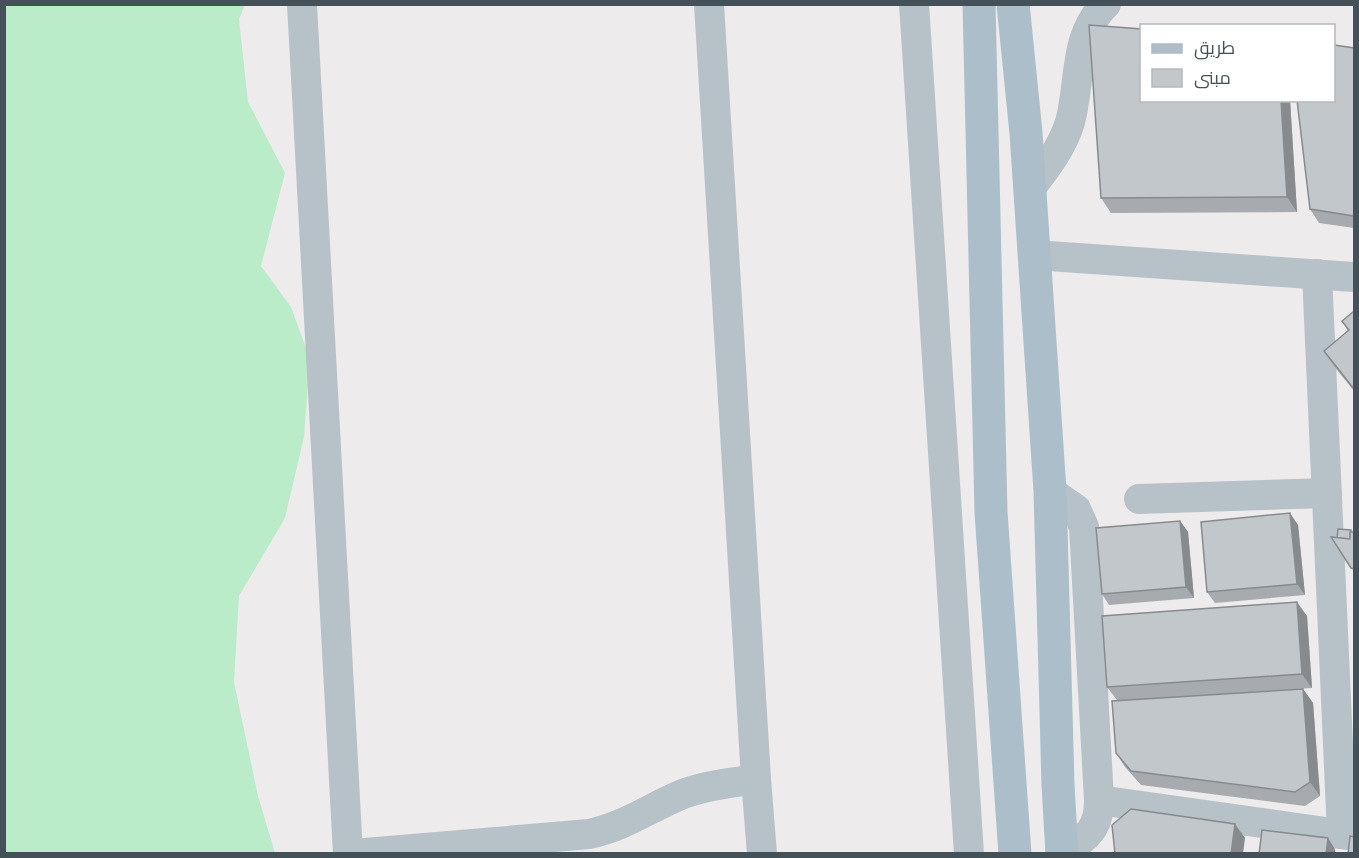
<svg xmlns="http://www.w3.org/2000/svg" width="1359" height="858" viewBox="0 0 1359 858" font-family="'Open Sans',Cairo,sans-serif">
<rect width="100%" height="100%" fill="#eeebec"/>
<!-- grass -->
<path fill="#baecc9" d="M 5,5 L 245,5 L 239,19 L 248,102 L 285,173 L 261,266 L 291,307 L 310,359 L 304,437 L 285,518 L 239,596 L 234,682 L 258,796 L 275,853 L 5,854 Z"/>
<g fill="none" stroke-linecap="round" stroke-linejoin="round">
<!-- minor -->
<g stroke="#b7c2c8" stroke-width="30">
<path d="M 302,4 L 348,854"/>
<path d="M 709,4 L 756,779 L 762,854"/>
<path d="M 914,4 L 969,854"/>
<path d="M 1030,189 C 1046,168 1062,148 1070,122 C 1081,82 1073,35 1106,4"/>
<path d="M 1034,255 L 1354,277"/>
<path d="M 1317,274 L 1342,834"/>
<path d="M 1050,491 L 1076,509 L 1084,527 L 1099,800 C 1099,831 1086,837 1062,853"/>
<path d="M 1139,499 L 1327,493"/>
<path d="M 1099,800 L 1354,836"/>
<path d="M 353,854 L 589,834 C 624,827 651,807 683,794 C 706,785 732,783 756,779"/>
</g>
<!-- major -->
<g stroke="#acbeca" stroke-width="33">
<path d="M 979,4 L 991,512 L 1015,854"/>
<path d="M 1013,4 L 1026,133 L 1050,491 L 1058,785 L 1062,854"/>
</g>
</g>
<!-- wall -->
<g fill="#a7abaf">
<path d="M 1354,48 L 1354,228 L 1319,223 L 1310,209 Z"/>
<path d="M 1142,100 L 1290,100 L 1297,212 L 1111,213 L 1101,198 Z"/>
<path d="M 1354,311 L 1354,391 L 1333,365 L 1324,351 L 1348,331 L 1342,321 Z"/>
<path d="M 1180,521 L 1188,532 L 1194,598 L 1109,605 L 1102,594 Z"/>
<path d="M 1298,525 L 1305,595 L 1215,603 L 1207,592 Z"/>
<path d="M 1307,616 L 1312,688 L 1253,692 L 1303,689 L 1313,703 L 1320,796 L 1305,806 L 1141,785 L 1125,767 L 1116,753 L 1117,700 L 1107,687 Z"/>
</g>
<!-- shaded-wall -->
<g fill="#888b8e">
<path d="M 1281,100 L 1290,100 L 1297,212 L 1287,197 Z"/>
<path d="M 1290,513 L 1298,525 L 1305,595 L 1297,584 Z"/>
<path d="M 1180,521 L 1188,532 L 1194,598 L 1186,587 Z"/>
<path d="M 1297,602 L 1307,616 L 1312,688 L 1302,674 Z"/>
<path d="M 1303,689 L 1313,703 L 1320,796 L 1310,782 Z"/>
<path d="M 1235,824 L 1245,838 L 1243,854 L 1231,854 Z"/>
<path d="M 1328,838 L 1335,849 L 1335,854 L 1326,854 Z"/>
</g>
<!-- building -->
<g fill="#c2c7cb" stroke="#888b8e" stroke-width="1.5">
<path d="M 1089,25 L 1142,29 L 1142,100 L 1281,100 L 1287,197 L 1101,198 Z"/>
<path d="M 1334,45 L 1354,48 L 1354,216 L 1310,209 L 1297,100 L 1334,100 Z"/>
<path d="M 1354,311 L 1354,389 L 1324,351 L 1349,330 L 1342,321 Z"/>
<path d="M 1290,513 L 1297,584 L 1207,592 L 1201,522 Z"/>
<path d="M 1180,521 L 1186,587 L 1102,594 L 1096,528 Z"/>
<path d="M 1338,529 L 1351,530 L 1350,539 L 1337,538 Z"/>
<path d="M 1350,532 L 1354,532 L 1354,569 L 1351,568 L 1331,537 L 1350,539 Z"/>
<path d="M 1297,602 L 1302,674 L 1107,687 L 1102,616 Z"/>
<path d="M 1303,689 L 1310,782 L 1295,792 L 1131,771 L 1116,753 L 1112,701 Z"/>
<path d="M 1131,809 L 1235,824 L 1231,854 L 1115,854 L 1112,825 Z"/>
<path d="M 1262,830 L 1328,838 L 1326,854 L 1259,854 Z"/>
<path d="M 1350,836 L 1354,837 L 1354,854 L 1348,854 Z"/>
</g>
<!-- border -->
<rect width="1359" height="858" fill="none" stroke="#455158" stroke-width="12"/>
<!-- legend -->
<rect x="1140" y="24" width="195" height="78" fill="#ffffff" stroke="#b5b9bc" stroke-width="1.5"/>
<rect x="1152" y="44" width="30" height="9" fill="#acbeca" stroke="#b5b9bc" stroke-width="1.5"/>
<text x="1194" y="54" font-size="18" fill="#455158">طريق</text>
<rect x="1152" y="69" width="30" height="18" fill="#c2c7cb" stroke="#b5b9bc" stroke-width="1.5"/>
<text x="1194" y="84" font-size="18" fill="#455158">مبنى</text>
</svg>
